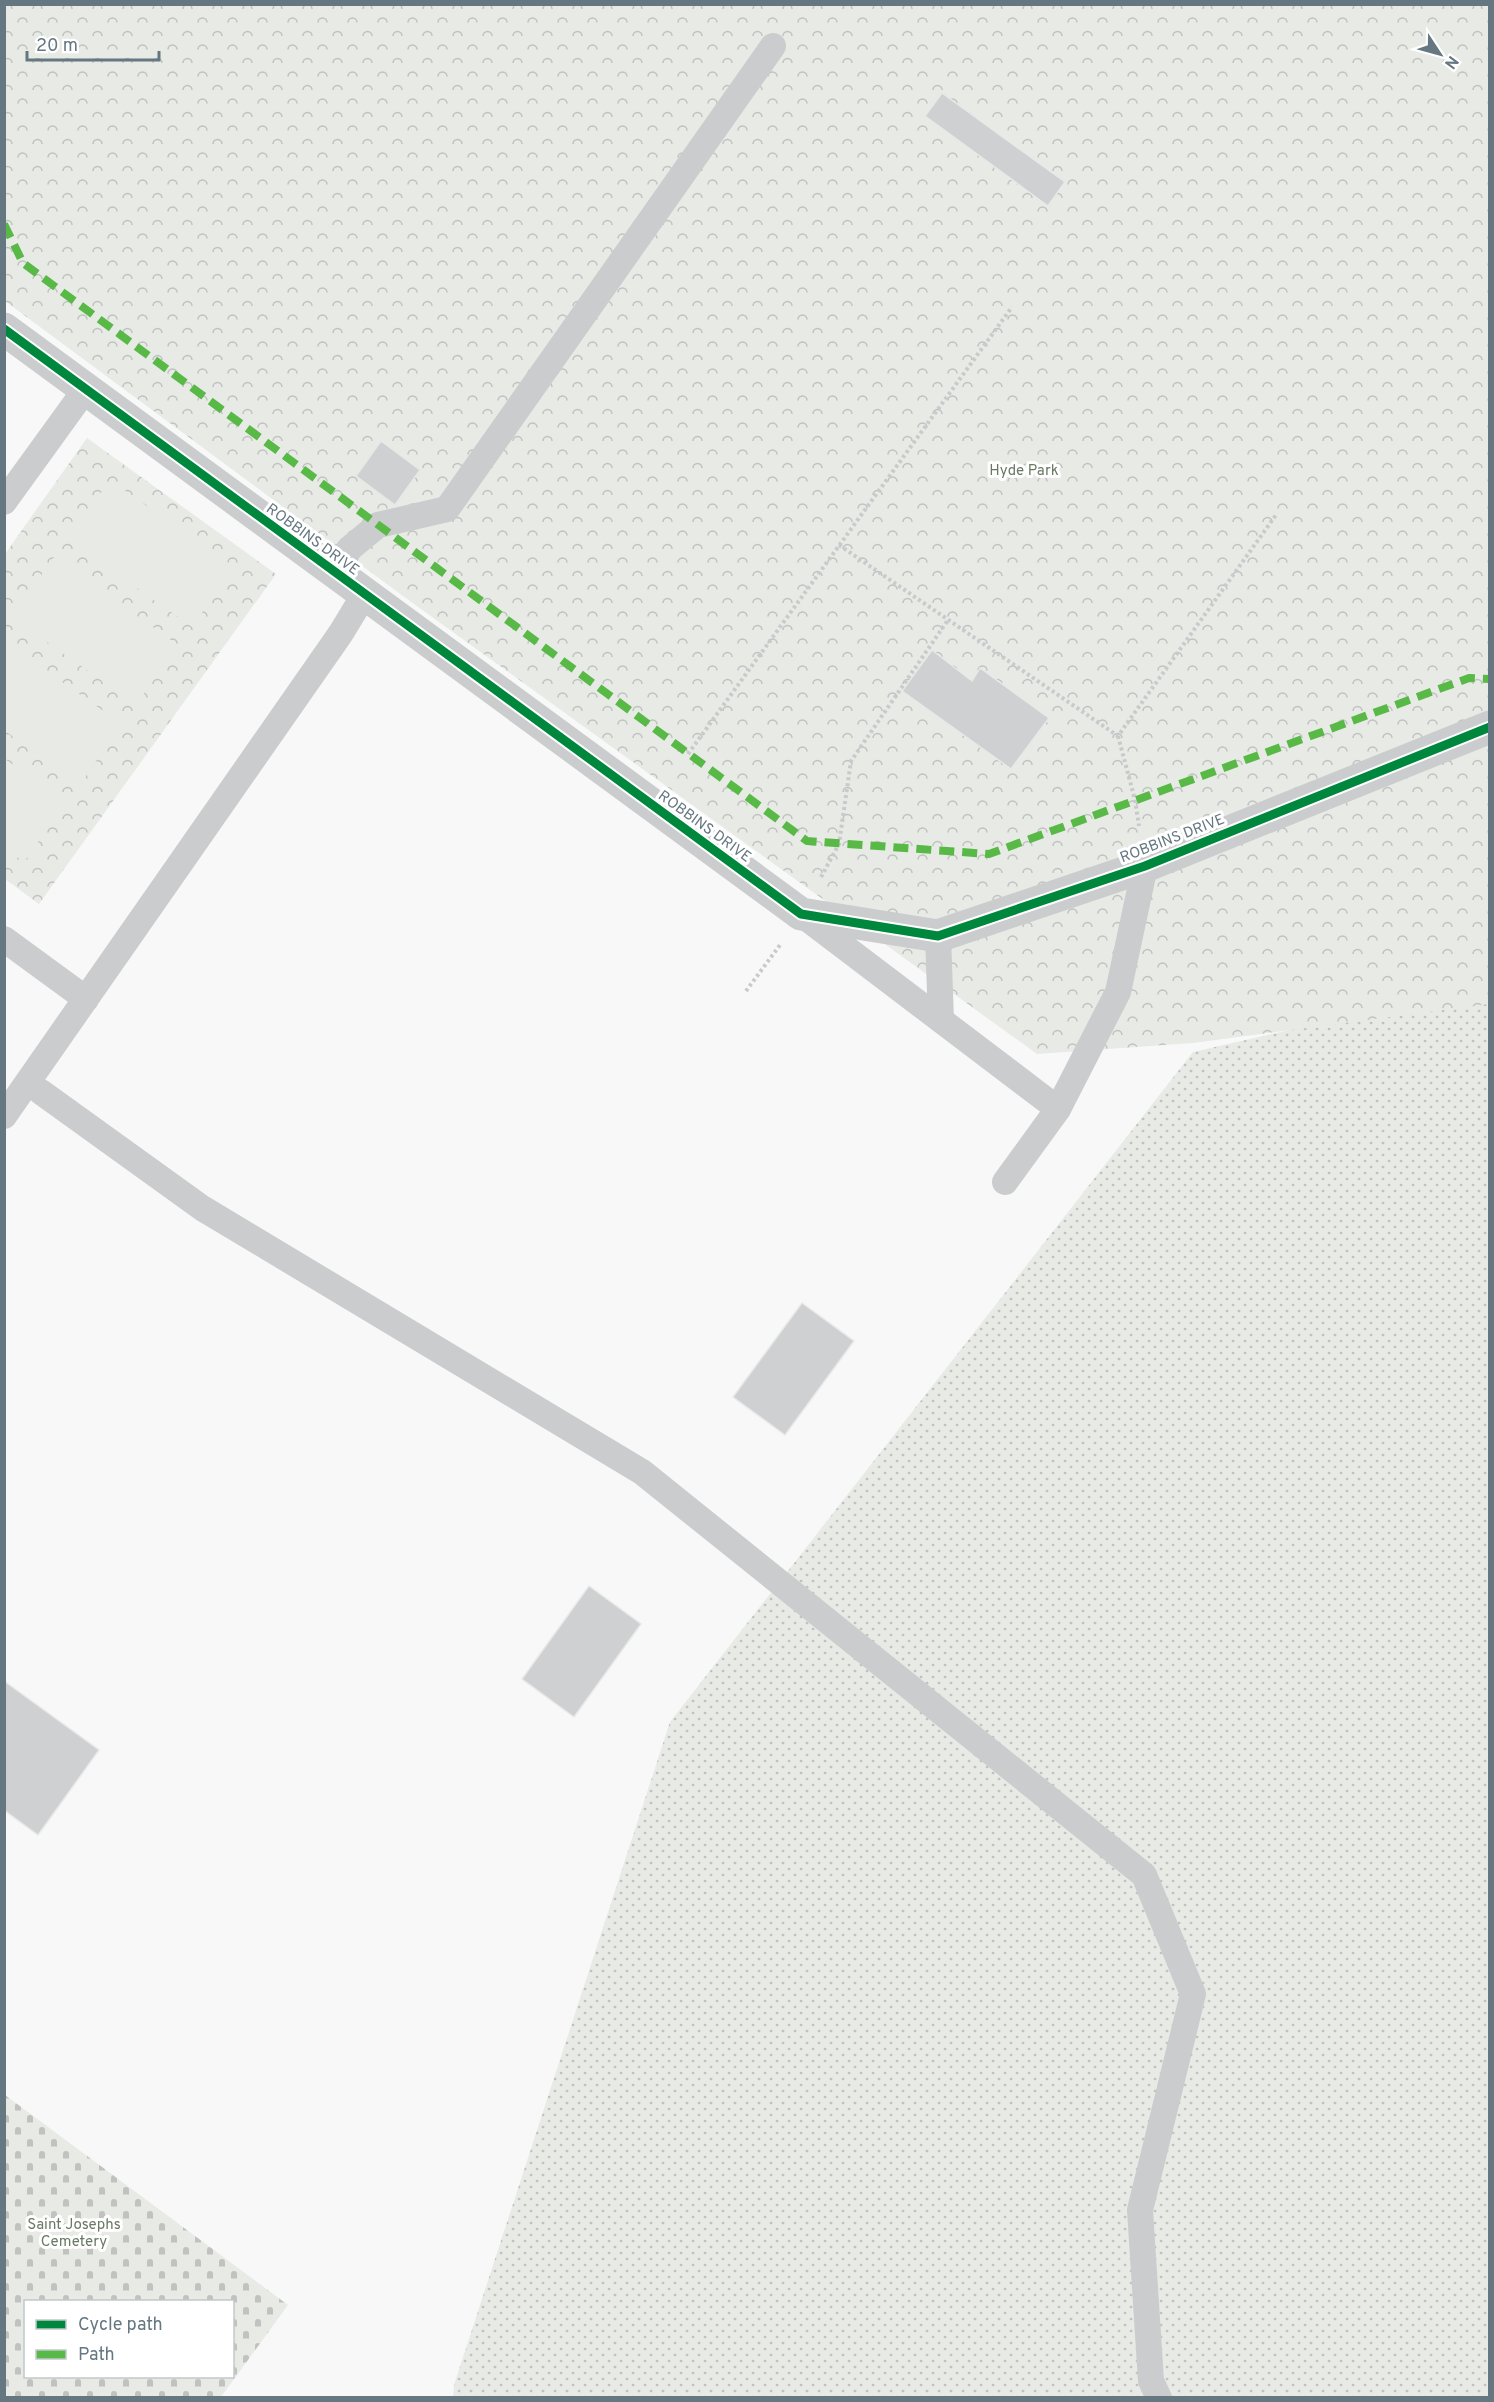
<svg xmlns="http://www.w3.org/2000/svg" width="1494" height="2402" viewBox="0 0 1494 2402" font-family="Overpass,sans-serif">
<defs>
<pattern id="grass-dots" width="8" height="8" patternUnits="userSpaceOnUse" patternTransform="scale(1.5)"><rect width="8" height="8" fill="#e7eae5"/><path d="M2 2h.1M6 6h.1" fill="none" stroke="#bfc2bf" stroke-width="1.8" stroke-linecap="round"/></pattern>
<pattern id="cemetery-stones" width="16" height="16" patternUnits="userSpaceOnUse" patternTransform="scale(1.5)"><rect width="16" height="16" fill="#e7eae5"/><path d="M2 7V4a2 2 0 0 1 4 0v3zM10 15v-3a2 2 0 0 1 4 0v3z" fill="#bfc2bf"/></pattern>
<pattern id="park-crowns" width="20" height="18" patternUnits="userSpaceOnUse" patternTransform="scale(1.5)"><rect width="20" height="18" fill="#e7eae5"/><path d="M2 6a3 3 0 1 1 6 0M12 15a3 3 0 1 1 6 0" fill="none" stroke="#bfc2bf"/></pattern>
</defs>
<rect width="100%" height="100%" fill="#f8f8f8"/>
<!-- grass -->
<path fill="url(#grass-dots)" d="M 1489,985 L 1489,2397 L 453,2398 L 454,2385 L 670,1722 L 1193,1052 Z"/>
<!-- cemetery -->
<path fill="url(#cemetery-stones)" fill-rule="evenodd" d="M 5,2095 L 288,2305 L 221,2397 L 5,2397 ZM 26,2302 L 232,2302 L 232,2376 L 26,2376 Z"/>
<!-- park -->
<g fill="url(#park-crowns)">
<path d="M 5,5 L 1489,5 L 1489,1004 L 1193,1043 L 1037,1054 L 403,596 L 5,301 Z"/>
<path d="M 87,438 L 276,574 L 39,904 L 5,879 L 5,554 Z"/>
</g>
<!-- pitch -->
<g fill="#e7eae5">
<path d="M 110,480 L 234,567 L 192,627 L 68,539 Z"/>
<path d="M 54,557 L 178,645 L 136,705 L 12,617 Z"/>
<path d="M 5,642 L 122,724 L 80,784 L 5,731 Z"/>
<path d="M 5,759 L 66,803 L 24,862 L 5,848 Z"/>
</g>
<!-- building -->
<g fill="#ced0d1" stroke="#e8e8e8" stroke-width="1.5">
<path d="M 942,93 L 1065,182 L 1048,206 L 925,116 Z"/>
<path d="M 381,441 L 420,470 L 395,505 L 356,476 Z"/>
<path d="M 932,650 L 972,681 L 980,668 L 1049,718 L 1011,769 L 902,691 Z"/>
<path d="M 802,1303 L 854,1341 L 785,1435 L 733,1397 Z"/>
<path d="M 589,1586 L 641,1624 L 574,1717 L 522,1679 Z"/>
<path d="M 4,1681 L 99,1750 L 38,1835 L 4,1810 Z"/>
</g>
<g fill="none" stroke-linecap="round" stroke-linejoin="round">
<!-- path -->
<g stroke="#c8cacb" stroke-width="4" stroke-dasharray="3 3" stroke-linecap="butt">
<path d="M 839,545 L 1118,736 L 1276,515"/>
<path d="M 1118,736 L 1135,800 L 1139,826"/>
<path d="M 688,754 L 1012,307"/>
<path d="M 821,877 L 839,844 L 851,761 L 948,620"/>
<path d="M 746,991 L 780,945"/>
</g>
<!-- lane -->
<g stroke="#cbcccd" stroke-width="26">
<path d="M 4,502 L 85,390"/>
<path d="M 337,575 L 349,549 L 378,525 L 447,509 L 773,46"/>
<path d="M 801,914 L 1058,1109"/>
<path d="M 938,936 L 941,1020"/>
<path d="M 4,939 L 86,999"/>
<path d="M 41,1092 L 202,1208 L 642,1472 L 1144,1875 L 1193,1994 L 1140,2210 L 1151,2381 L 1159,2398"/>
<path d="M 4,1116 L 341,633 L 364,595"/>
<path d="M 1005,1182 L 1058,1109 L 1118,992 L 1145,866"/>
</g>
<!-- street -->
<path stroke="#cbcccd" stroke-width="33" d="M 4,329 L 801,914 L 938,936 L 1145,866 L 1490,727"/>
<!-- quiet -->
<path stroke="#58b947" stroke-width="8" stroke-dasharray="15 8" stroke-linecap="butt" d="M 4,224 L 23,263 L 807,841 L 989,854 L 1469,678 L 1490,679"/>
<!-- cycleway casing -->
<g stroke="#fff" stroke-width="13">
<path id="cycleway" d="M 4,329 L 801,914 L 938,936 L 1145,866 L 1490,727"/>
</g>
<!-- cycleway -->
<use href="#cycleway" stroke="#00873e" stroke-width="9"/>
</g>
<g text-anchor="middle" stroke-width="6" stroke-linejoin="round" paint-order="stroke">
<!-- park labels -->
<g font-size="15" fill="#697964" stroke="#fff">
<text x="1024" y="475">Hyde Park</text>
<text x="74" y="2229">Saint Josephs<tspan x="74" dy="17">Cemetery</tspan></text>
</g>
<!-- street labels -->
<g font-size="15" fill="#657780" stroke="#fff">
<text transform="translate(313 539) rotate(36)" y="5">ROBBINS DRIVE</text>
<text transform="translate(705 826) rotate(36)" y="5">ROBBINS DRIVE</text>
<text transform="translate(1172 838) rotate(-21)" y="5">ROBBINS DRIVE</text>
</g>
</g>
<!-- border -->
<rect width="1494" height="2402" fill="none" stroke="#657780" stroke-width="12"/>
<!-- legend -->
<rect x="24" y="2300" width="210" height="78" fill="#ffffff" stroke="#c1c9cc" stroke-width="1.5"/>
<rect x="36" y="2320" width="30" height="9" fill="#00873e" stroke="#c1c9cc" stroke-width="1.5"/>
<text x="78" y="2330" font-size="18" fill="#657780">Cycle path</text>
<rect x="36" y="2350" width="30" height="9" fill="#58b947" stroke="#c1c9cc" stroke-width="1.5"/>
<text x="78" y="2360" font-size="18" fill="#657780">Path</text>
<!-- north arrow -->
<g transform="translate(1440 54) rotate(126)" stroke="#ffffff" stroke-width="4.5" paint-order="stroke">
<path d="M0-4.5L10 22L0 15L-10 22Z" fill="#657780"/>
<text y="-9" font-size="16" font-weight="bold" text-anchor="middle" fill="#657780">N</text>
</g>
<!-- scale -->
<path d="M27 51v9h132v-9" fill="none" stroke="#657780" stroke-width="3"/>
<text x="36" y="51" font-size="18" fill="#657780" stroke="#ffffff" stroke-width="4.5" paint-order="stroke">20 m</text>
</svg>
